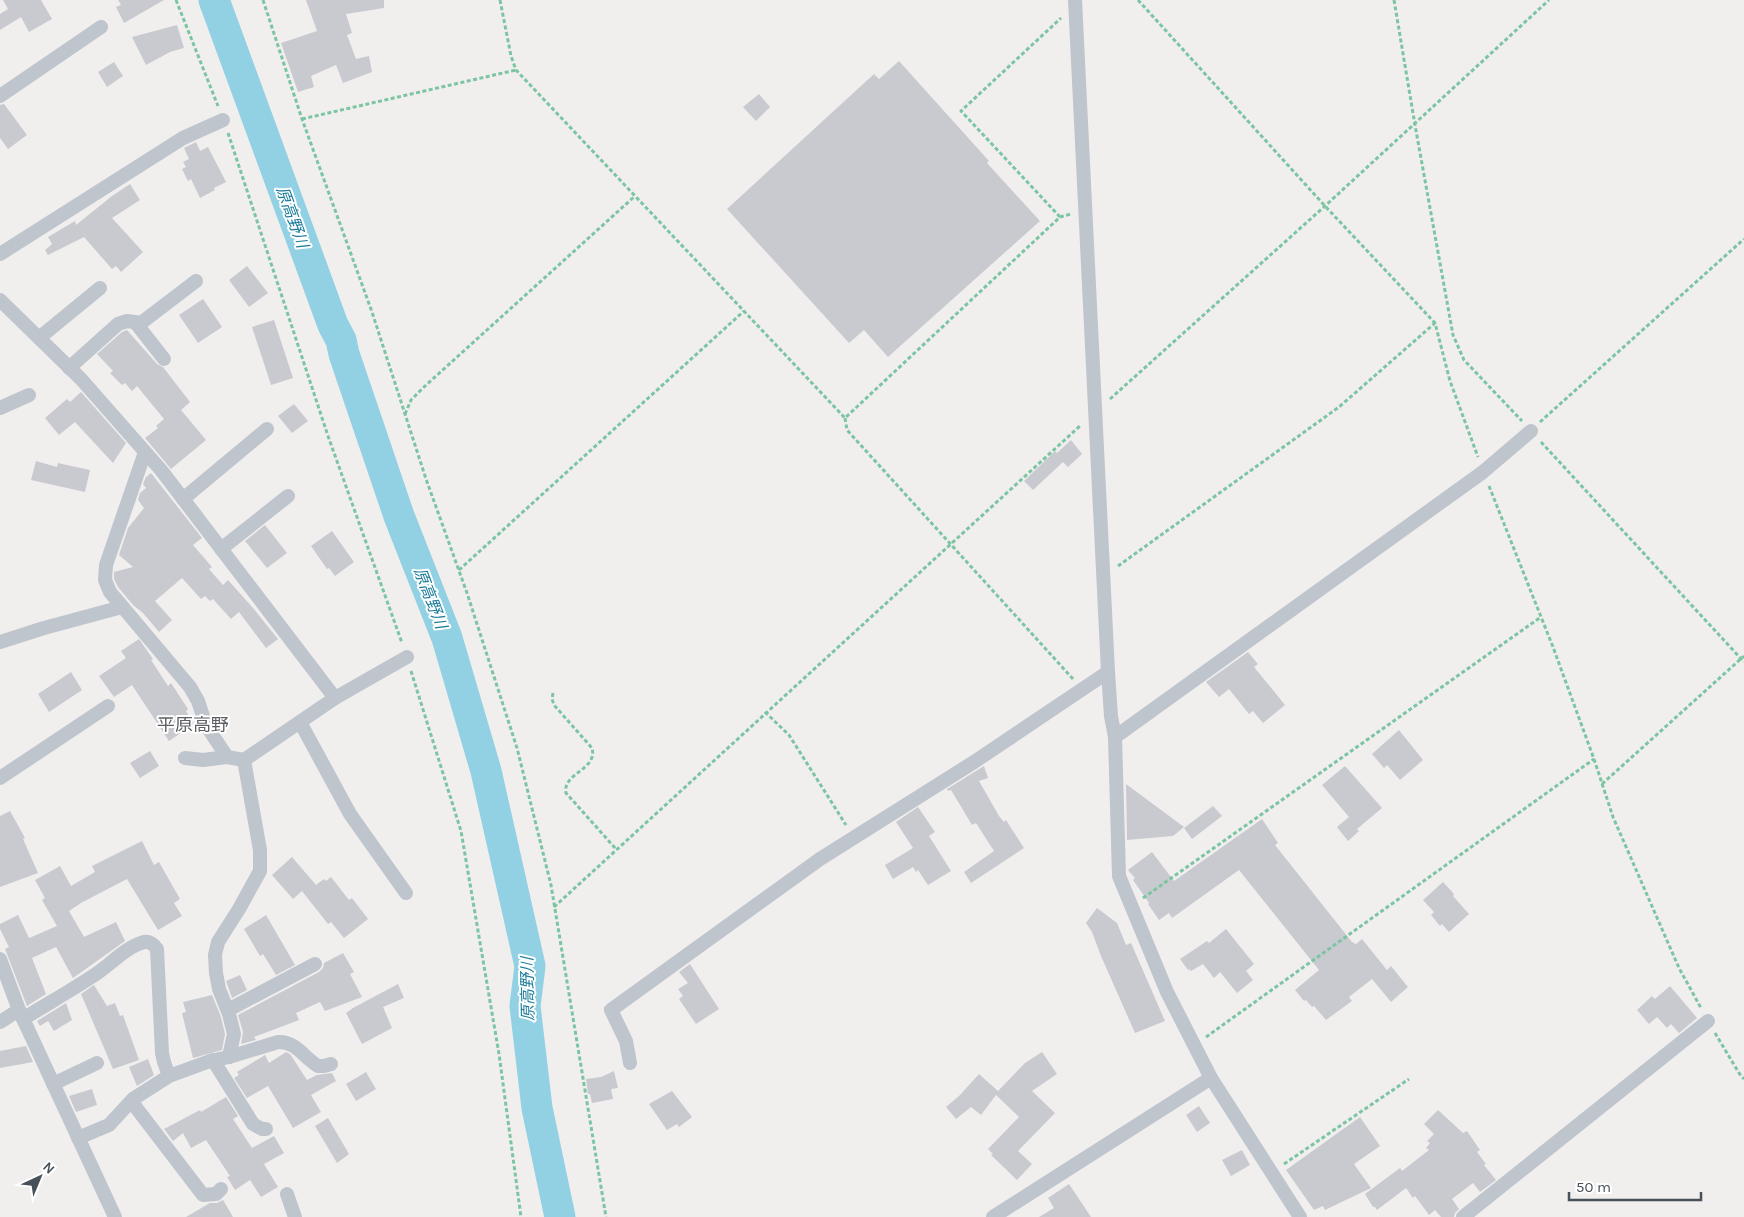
<svg xmlns="http://www.w3.org/2000/svg" width="1744" height="1217" viewBox="0 0 1744 1217" font-family="Karla,'Noto Sans JP',sans-serif">
<rect width="100%" height="100%" fill="#f1eeee"/>
<g fill="none" stroke-linecap="round" stroke-linejoin="round">
<!-- river -->
<path stroke="#92d0e3" stroke-width="31" d="M 214,0 L 333,325 L 341,340 L 344,354 L 399,516 L 447,638 L 486,771 L 530,966 L 525,1006 L 537,1108 L 560,1217"/>
</g>
<!-- building -->
<g fill="#c9cad0">
<path d="M 3,0 L 41,0 L 52,19 L 29,32 L 21,17 L 0,30 L 0,14 L 8,9 Z"/>
<path d="M 118,0 L 164,0 L 124,23 L 116,7 L 121,5 Z"/>
<path d="M 306,0 L 384,0 L 384,8 L 346,14 L 352,33 L 347,35 L 356,59 L 369,56 L 372,72 L 343,83 L 336,65 L 311,76 L 314,87 L 298,92 L 281,43 L 317,31 Z"/>
<path d="M 177,25 L 184,48 L 170,52 L 146,65 L 132,37 Z"/>
<path d="M 899,61 L 989,161 L 987,163 L 1040,221 L 888,357 L 864,330 L 849,343 L 727,209 L 874,74 L 879,79 Z"/>
<path d="M 114,62 L 123,76 L 107,87 L 98,72 Z"/>
<path d="M 759,94 L 770,107 L 756,121 L 743,107 Z"/>
<path d="M 4,104 L 27,135 L 8,149 L 0,138 L 0,105 Z"/>
<path d="M 196,142 L 200,151 L 208,147 L 226,182 L 214,188 L 215,190 L 200,198 L 191,179 L 188,181 L 182,169 L 186,167 L 183,162 L 189,159 L 184,148 Z"/>
<path d="M 130,184 L 140,200 L 112,218 L 143,252 L 121,272 L 116,266 L 112,269 L 84,237 L 48,255 L 45,250 L 52,244 L 48,237 L 75,221 L 76,225 L 112,196 Z"/>
<path d="M 247,266 L 268,293 L 249,307 L 229,280 Z"/>
<path d="M 203,299 L 222,327 L 198,343 L 179,315 Z"/>
<path d="M 274,320 L 293,378 L 271,385 L 252,327 Z"/>
<path d="M 127,330 L 157,364 L 163,367 L 190,402 L 181,410 L 206,440 L 171,469 L 145,438 L 158,428 L 156,426 L 164,419 L 137,386 L 132,391 L 125,383 L 122,385 L 110,373 L 113,371 L 97,354 L 122,332 Z"/>
<path d="M 81,392 L 126,443 L 113,463 L 75,422 L 59,435 L 45,418 L 67,399 L 70,402 Z"/>
<path d="M 294,404 L 308,421 L 292,433 L 278,416 Z"/>
<path d="M 1071,440 L 1082,454 L 1068,467 L 1063,462 L 1033,490 L 1024,481 L 1055,451 L 1057,453 Z"/>
<path d="M 36,461 L 57,467 L 58,463 L 90,470 L 85,492 L 31,480 Z"/>
<path d="M 151,473 L 202,538 L 193,545 L 212,567 L 209,569 L 223,585 L 228,580 L 253,608 L 278,639 L 266,648 L 239,612 L 231,619 L 213,599 L 210,601 L 205,596 L 201,599 L 182,578 L 155,601 L 172,620 L 159,632 L 143,613 L 133,605 L 118,587 L 114,579 L 114,572 L 133,567 L 119,555 L 128,528 L 144,508 L 138,500 L 140,493 L 146,488 L 143,484 L 146,477 Z"/>
<path d="M 265,525 L 287,553 L 267,568 L 245,541 Z"/>
<path d="M 332,531 L 354,562 L 335,576 L 329,568 L 327,569 L 311,546 Z"/>
<path d="M 139,639 L 153,659 L 151,660 L 168,686 L 171,683 L 188,709 L 186,711 L 194,724 L 169,741 L 132,685 L 114,697 L 99,676 L 126,658 L 121,651 Z"/>
<path d="M 1248,652 L 1258,664 L 1254,667 L 1285,705 L 1263,723 L 1253,711 L 1249,714 L 1229,689 L 1219,697 L 1206,682 Z"/>
<path d="M 71,672 L 82,690 L 49,712 L 38,694 Z"/>
<path d="M 1399,730 L 1423,760 L 1400,780 L 1387,765 L 1384,768 L 1372,754 Z"/>
<path d="M 150,751 L 159,766 L 140,778 L 130,763 Z"/>
<path d="M 984,766 L 988,778 L 979,781 L 999,816 L 1004,822 L 1006,820 L 1024,848 L 971,883 L 964,872 L 994,851 L 976,823 L 972,825 L 951,790 L 948,791 L 947,789 Z"/>
<path d="M 1345,766 L 1382,808 L 1357,829 L 1359,831 L 1348,841 L 1337,827 L 1349,817 L 1322,785 Z"/>
<path d="M 1126,784 L 1184,827 L 1173,836 L 1127,840 Z"/>
<path d="M 1213,806 L 1222,816 L 1192,839 L 1184,828 Z"/>
<path d="M 918,807 L 935,832 L 929,836 L 951,871 L 928,885 L 918,870 L 916,872 L 913,867 L 893,879 L 885,865 L 913,848 L 896,822 Z"/>
<path d="M 10,811 L 25,838 L 23,839 L 38,873 L 0,887 L 0,816 Z"/>
<path d="M 1262,819 L 1278,843 L 1275,845 L 1352,942 L 1356,944 L 1362,939 L 1387,970 L 1391,966 L 1408,987 L 1391,1002 L 1372,979 L 1349,997 L 1352,1001 L 1326,1020 L 1314,1006 L 1312,1007 L 1306,1000 L 1304,1001 L 1295,990 L 1319,970 L 1239,870 L 1172,918 L 1169,913 L 1159,920 L 1148,904 L 1149,903 L 1133,880 L 1135,878 L 1128,870 L 1152,852 L 1174,881 Z"/>
<path d="M 142,841 L 154,865 L 159,862 L 180,899 L 174,903 L 182,916 L 158,930 L 127,879 L 81,903 L 69,911 L 84,937 L 116,922 L 125,941 L 73,978 L 56,947 L 32,958 L 46,994 L 27,1006 L 5,949 L 9,947 L 0,929 L 0,924 L 18,915 L 29,938 L 57,926 L 42,900 L 45,898 L 35,880 L 60,866 L 71,886 L 95,872 L 92,866 Z"/>
<path d="M 292,857 L 316,885 L 324,879 L 326,881 L 331,877 L 349,900 L 352,898 L 368,919 L 344,938 L 331,922 L 328,924 L 302,891 L 293,899 L 272,875 Z"/>
<path d="M 1443,882 L 1454,894 L 1453,896 L 1469,914 L 1449,932 L 1442,924 L 1440,926 L 1431,915 L 1434,912 L 1423,900 Z"/>
<path d="M 1097,908 L 1117,923 L 1126,945 L 1131,943 L 1165,1021 L 1135,1033 L 1101,956 L 1092,932 L 1086,923 Z"/>
<path d="M 266,915 L 295,965 L 276,975 L 263,954 L 260,956 L 244,929 Z"/>
<path d="M 1226,929 L 1254,964 L 1246,971 L 1253,980 L 1237,993 L 1220,972 L 1214,978 L 1203,964 L 1191,971 L 1189,969 L 1188,970 L 1180,959 L 1207,941 L 1209,943 Z"/>
<path d="M 343,953 L 354,972 L 350,974 L 362,997 L 325,1011 L 320,1002 L 296,1013 L 299,1020 L 254,1037 L 256,1040 L 241,1044 L 243,1032 L 238,1015 L 319,972 L 323,968 L 324,963 Z"/>
<path d="M 690,964 L 719,1009 L 696,1024 L 679,999 L 683,996 L 678,989 L 688,983 L 679,972 Z"/>
<path d="M 240,975 L 247,990 L 232,998 L 226,981 Z"/>
<path d="M 398,984 L 404,998 L 383,1007 L 392,1028 L 362,1044 L 346,1013 L 353,1008 Z"/>
<path d="M 94,985 L 107,1006 L 115,1003 L 120,1016 L 123,1015 L 139,1060 L 113,1069 L 81,994 Z"/>
<path d="M 1670,986 L 1697,1018 L 1679,1033 L 1671,1024 L 1667,1028 L 1657,1017 L 1649,1024 L 1637,1010 L 1652,996 L 1655,999 Z"/>
<path d="M 212,995 L 221,1017 L 225,1034 L 222,1050 L 193,1058 L 182,1013 L 186,1012 L 183,1002 Z"/>
<path d="M 66,1003 L 72,1020 L 54,1031 L 48,1021 L 40,1026 L 37,1021 Z"/>
<path d="M 26,1046 L 33,1062 L 0,1068 L 0,1051 Z"/>
<path d="M 286,1052 L 290,1054 L 307,1080 L 317,1075 L 332,1073 L 336,1081 L 311,1095 L 321,1112 L 293,1128 L 268,1086 L 247,1098 L 234,1078 L 239,1075 L 237,1072 L 265,1055 L 269,1063 Z"/>
<path d="M 1042,1052 L 1057,1074 L 1032,1091 L 1055,1113 L 1018,1151 L 1032,1164 L 1017,1180 L 991,1155 L 993,1154 L 988,1149 L 1019,1117 L 996,1095 L 981,1115 L 971,1107 L 956,1119 L 946,1107 L 960,1095 L 979,1074 L 998,1091 L 1025,1063 Z"/>
<path d="M 148,1059 L 154,1075 L 137,1086 L 129,1067 Z"/>
<path d="M 614,1071 L 618,1088 L 611,1089 L 613,1099 L 592,1103 L 590,1094 L 588,1094 L 586,1079 L 601,1077 Z"/>
<path d="M 366,1072 L 376,1089 L 356,1101 L 346,1084 Z"/>
<path d="M 92,1089 L 97,1105 L 76,1112 L 69,1096 Z"/>
<path d="M 672,1091 L 692,1117 L 679,1127 L 677,1124 L 667,1130 L 649,1104 Z"/>
<path d="M 226,1097 L 238,1116 L 233,1119 L 252,1148 L 274,1136 L 284,1153 L 264,1164 L 278,1187 L 261,1197 L 250,1180 L 235,1190 L 227,1177 L 230,1176 L 206,1140 L 191,1148 L 183,1133 L 173,1141 L 164,1129 L 200,1110 L 201,1112 Z"/>
<path d="M 1199,1106 L 1210,1123 L 1197,1132 L 1186,1115 Z"/>
<path d="M 1438,1110 L 1463,1133 L 1467,1131 L 1480,1150 L 1477,1152 L 1486,1164 L 1484,1165 L 1496,1180 L 1480,1192 L 1473,1183 L 1452,1199 L 1459,1209 L 1455,1213 L 1454,1217 L 1441,1217 L 1435,1210 L 1429,1215 L 1415,1196 L 1413,1198 L 1406,1188 L 1377,1210 L 1375,1207 L 1373,1207 L 1365,1194 L 1400,1168 L 1402,1171 L 1429,1150 L 1426,1148 L 1430,1143 L 1427,1141 L 1434,1134 L 1424,1124 Z"/>
<path d="M 1360,1117 L 1380,1146 L 1354,1164 L 1371,1188 L 1325,1210 L 1323,1206 L 1314,1210 L 1286,1170 Z"/>
<path d="M 328,1118 L 349,1154 L 337,1163 L 315,1126 Z"/>
<path d="M 1242,1150 L 1250,1165 L 1231,1176 L 1222,1160 Z"/>
<path d="M 1069,1184 L 1091,1217 L 1039,1217 L 1054,1208 L 1048,1198 Z"/>
<path d="M 223,1200 L 233,1217 L 186,1217 L 210,1203 L 217,1203 Z"/>
</g>
<g fill="none" stroke-linecap="round" stroke-linejoin="round">
<!-- path -->
<g stroke="#7cc5a3" stroke-width="3" stroke-dasharray="4 2.5" stroke-linecap="butt">
<path d="M 176,0 L 218,106"/>
<path d="M 263,0 L 302,119 L 372,312 L 426,479 L 467,593 L 517,748 L 551,885 L 606,1217"/>
<path d="M 500,0 L 511,56 L 516,70 L 845,418 L 1060,217 L 1071,214"/>
<path d="M 1138,0 L 1325,206 L 1435,323 L 1450,381 L 1478,457"/>
<path d="M 1394,0 L 1415,125 L 1453,335 L 1464,360 L 1522,421"/>
<path d="M 302,119 L 516,70"/>
<path d="M 228,133 L 328,436 L 402,643"/>
<path d="M 1060,217 L 961,111 L 1061,18"/>
<path d="M 1110,399 L 1325,206 L 1549,0"/>
<path d="M 405,414 L 411,400 L 425,386 L 635,196"/>
<path d="M 845,418 L 847,430 L 1073,679"/>
<path d="M 1540,422 L 1744,239"/>
<path d="M 1541,442 L 1744,662"/>
<path d="M 1489,486 L 1553,647 L 1594,759 L 1613,817 L 1679,968 L 1701,1008"/>
<path d="M 1118,566 L 1339,407 L 1435,323"/>
<path d="M 459,570 L 744,311"/>
<path d="M 411,671 L 461,831 L 499,1054 L 521,1217"/>
<path d="M 553,693 L 552,699 L 554,705 L 592,748 C 598,770 562,773 566,793 L 616,849"/>
<path d="M 765,712 L 789,735 L 846,825"/>
<path d="M 1602,784 L 1744,656"/>
<path d="M 1143,898 L 1541,617"/>
<path d="M 554,907 L 1081,425"/>
<path d="M 1715,1033 L 1739,1073 L 1744,1079"/>
<path d="M 1206,1037 L 1594,759"/>
<path d="M 1284,1164 L 1409,1079"/>
</g>
<!-- street -->
<g stroke="#bec5cc" stroke-width="14">
<path d="M 1075,0 L 1108,672 L 1111,716 L 1115,737 L 1119,876 L 1167,992 L 1211,1078 L 1300,1217"/>
<path d="M 0,96 L 101,27"/>
<path d="M 0,254 L 183,138 L 223,120"/>
<path d="M 0,300 L 81,379 L 161,470 L 335,698"/>
<path d="M 135,322 L 164,359"/>
<path d="M 39,338 L 100,288"/>
<path d="M 69,368 L 118,324 L 127,321 L 141,323 L 196,281"/>
<path d="M 0,408 L 29,395"/>
<path d="M 145,452 L 106,565 L 105,580 L 110,592 L 190,687 L 198,701 L 206,725 L 227,757"/>
<path d="M 183,499 L 267,429"/>
<path d="M 221,549 L 288,496"/>
<path d="M 0,642 L 44,628 L 122,607"/>
<path d="M 300,722 L 350,814 L 406,893"/>
<path d="M 1115,737 L 1483,472 L 1531,431"/>
<path d="M 185,758 L 203,760 L 227,757 L 244,760 L 260,850 L 260,871 L 239,909 L 218,942 L 215,955 L 216,973 L 219,989 L 229,1014 L 234,1034 L 229,1057"/>
<path d="M 244,760 L 335,698 L 407,657"/>
<path d="M 0,778 L 108,706"/>
<path d="M 0,959 L 19,1010 L 115,1217"/>
<path d="M 228,1010 L 315,964"/>
<path d="M 23,1019 C 47,1004 72,990 96,974 C 111,964 126,947 144,942 C 150,941 154,945 157,949 L 162,1053 L 164,1062 L 169,1076"/>
<path d="M 0,1022 L 19,1010"/>
<path d="M 213,1060 L 253,1124 L 262,1129 L 266,1129"/>
<path d="M 630,1063 L 626,1041 L 611,1010 L 820,859 L 974,762 L 1108,672"/>
<path d="M 53,1084 L 97,1063"/>
<path d="M 131,1101 L 203,1195 L 216,1194 L 221,1189"/>
<path d="M 78,1138 L 109,1125 L 133,1099 L 169,1076 L 210,1061 L 229,1057 L 278,1042 C 296,1041 304,1058 318,1066 L 324,1066 L 331,1064"/>
<path d="M 287,1194 L 295,1217"/>
<path d="M 993,1217 L 1211,1078"/>
<path d="M 1463,1217 L 1708,1021"/>
</g>
</g>
<g text-anchor="middle" stroke-width="4" stroke-linejoin="round" paint-order="stroke">
<!-- water labels -->
<g font-size="16" font-style="italic" fill="#1b7c9a" stroke="#fff">
<text transform="translate(293 217) rotate(70)" y="6">原高野川</text>
<text transform="translate(431 598) rotate(69)" y="6">原高野川</text>
<text transform="translate(527 989) rotate(-91)" y="6">原高野川</text>
</g>
<!-- quarter labels -->
<g font-size="18" fill="#5c5e62" stroke="#fff">
<text x="193" y="731">平原高野</text>
</g>
</g>
<!-- north arrow -->
<g transform="translate(40 1177) rotate(44)" stroke="#ffffff" stroke-width="4" paint-order="stroke">
<path d="M0-4L9 19L0 12L-9 19Z" fill="#48515a"/>
<text y="-8" font-size="14" font-weight="bold" text-anchor="middle" fill="#48515a">N</text>
</g>
<!-- scale -->
<path d="M1569 1192v8h132v-8" fill="none" stroke="#48515a" stroke-width="2.5"/>
<text x="1576" y="1192" font-size="15" fill="#48515a" stroke="#ffffff" stroke-width="4" paint-order="stroke">50 m</text>
</svg>
